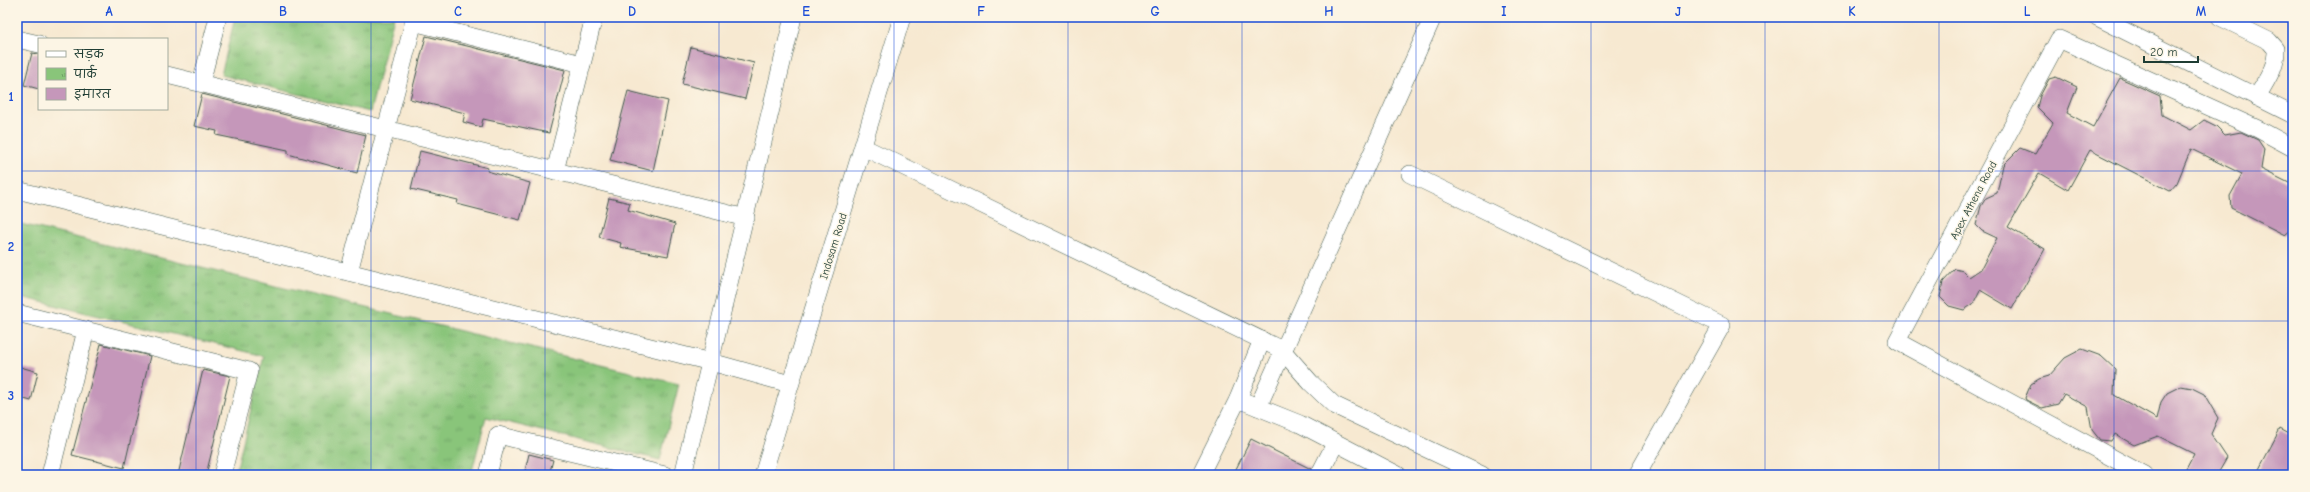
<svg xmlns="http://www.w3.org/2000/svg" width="2310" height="492" viewBox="0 0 2310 492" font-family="'Comic Neue','Playpen Sans Deva',sans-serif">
<defs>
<pattern id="park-tufts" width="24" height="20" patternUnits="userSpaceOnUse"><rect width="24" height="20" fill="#89c57a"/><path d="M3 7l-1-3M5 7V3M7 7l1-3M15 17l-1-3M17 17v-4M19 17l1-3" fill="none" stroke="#6fa165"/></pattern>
</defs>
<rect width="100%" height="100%" fill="#fcf5e5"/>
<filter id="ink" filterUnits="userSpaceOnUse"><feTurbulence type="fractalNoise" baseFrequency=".025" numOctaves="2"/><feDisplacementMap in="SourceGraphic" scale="8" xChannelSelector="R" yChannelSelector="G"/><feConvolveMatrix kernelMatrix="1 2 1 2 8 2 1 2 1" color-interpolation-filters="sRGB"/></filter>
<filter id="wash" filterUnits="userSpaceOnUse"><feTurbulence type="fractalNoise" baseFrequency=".012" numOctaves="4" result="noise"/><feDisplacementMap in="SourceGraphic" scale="16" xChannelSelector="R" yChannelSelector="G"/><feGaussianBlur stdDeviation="0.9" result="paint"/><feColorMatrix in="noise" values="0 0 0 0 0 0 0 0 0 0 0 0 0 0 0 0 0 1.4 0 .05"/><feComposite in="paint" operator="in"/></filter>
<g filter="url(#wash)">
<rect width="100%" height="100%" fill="#f7e9d1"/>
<!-- park -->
<g fill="url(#park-tufts)" stroke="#548157">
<path d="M 235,17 L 394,17 L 370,112 L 221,75 Z"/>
<path d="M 17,223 L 679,384 L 660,460 L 486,417 L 471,475 L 235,475 L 264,356 L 17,296 Z"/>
</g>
<g id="blocks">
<!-- building -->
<g fill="#c597ba">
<path d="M 426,36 L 565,70 L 549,133 L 483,119 L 481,127 L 463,122 L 465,113 L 410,99 Z"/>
<path d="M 691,47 L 754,63 L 745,99 L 682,84 Z"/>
<path d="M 32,53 L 39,54 L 39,89 L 24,85 Z"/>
<path d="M 2056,77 L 2077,87 L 2067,113 L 2093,127 L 2120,78 L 2160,96 L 2162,115 L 2191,130 L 2204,120 L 2216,126 L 2225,135 L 2241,132 L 2258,140 L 2264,149 L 2261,169 L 2293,185 L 2293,228 L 2285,235 L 2231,208 L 2230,196 L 2242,174 L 2191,149 L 2177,183 L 2170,191 L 2090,150 L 2068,190 L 2039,173 L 2008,227 L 2045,249 L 2012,309 L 1980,290 L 1973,304 L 1964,310 L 1949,306 L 1940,297 L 1943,282 L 1955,269 L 1963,271 L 1969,277 L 1981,269 L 1997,238 L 1982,231 L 1976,225 L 1981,206 L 1986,198 L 1997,193 L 2003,165 L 2020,148 L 2035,154 L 2053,123 L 2037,107 L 2040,96 L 2049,79 Z"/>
<path d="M 628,91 L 668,101 L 653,171 L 610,160 Z"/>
<path d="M 202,94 L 366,135 L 357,173 L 288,154 L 288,150 L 216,135 L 217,131 L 194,126 Z"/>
<path d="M 420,151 L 488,168 L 487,171 L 530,183 L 520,220 L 457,204 L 458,200 L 411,189 Z"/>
<path d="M 609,198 L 630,203 L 628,210 L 675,224 L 668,256 L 620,247 L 621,243 L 599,237 Z"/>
<path d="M 101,344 L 150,356 L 124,468 L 72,455 Z"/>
<path d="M 2082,349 L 2101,356 L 2115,369 L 2114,395 L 2157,419 L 2161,402 L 2167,393 L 2181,386 L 2192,388 L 2204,394 L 2218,418 L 2211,434 L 2227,458 L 2217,475 L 2183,475 L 2194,454 L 2158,436 L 2134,445 L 2115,434 L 2111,441 L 2100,440 L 2092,430 L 2088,407 L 2064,394 L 2058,404 L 2042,408 L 2026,400 L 2025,398 L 2031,384 L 2039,379 L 2049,376 L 2065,358 Z"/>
<path d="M 17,366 L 38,372 L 31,401 L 17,397 Z"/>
<path d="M 203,370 L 230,376 L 206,475 L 178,475 Z"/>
<path d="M 2280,429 L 2293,436 L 2293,475 L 2256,475 Z"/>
<path d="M 1251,439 L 1311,469 L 1309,475 L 1233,475 Z"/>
<path d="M 529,454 L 553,460 L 549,475 L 524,475 Z"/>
</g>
</g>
</g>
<g filter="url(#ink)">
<use href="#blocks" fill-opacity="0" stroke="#3f574c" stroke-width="1"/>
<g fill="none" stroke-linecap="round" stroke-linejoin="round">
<!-- minor casing -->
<g stroke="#3f574c" stroke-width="18">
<g id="minor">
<path d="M 2097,17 L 2293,115"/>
<path d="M 2220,17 L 2269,41 L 2276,49 C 2277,67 2265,82 2257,97"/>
<path d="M 413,22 L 582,64"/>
<path d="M 17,39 L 39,44"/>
<path d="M 167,75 L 746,218"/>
<path d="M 201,83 L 218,17"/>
<path d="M 863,147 L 1282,350 L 1311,383 L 1334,405 L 1482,475"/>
<path d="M 555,171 L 594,17"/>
<path d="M 1410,174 L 1722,325 L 1637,475"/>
<path d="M 17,190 L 711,362 L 790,384"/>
<path d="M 349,272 L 415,17"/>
<path d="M 17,313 L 249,371 L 222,475"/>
<path d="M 1238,399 L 1300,424 L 1398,475"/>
<path d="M 1258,407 L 1433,17"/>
<path d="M 50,475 L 86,330"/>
<path d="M 488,475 L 498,435 L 665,475"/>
<path d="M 683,475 L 793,17"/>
<path d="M 763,475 L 902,17"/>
<path d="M 1200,475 L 1238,399 L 1262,340"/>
<path d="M 1319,475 L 1335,444"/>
<path d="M 2144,475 L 1897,341 L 2059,39 L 2258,129 L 2293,148"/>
</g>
</g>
<!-- minor -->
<use href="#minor" stroke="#fff" stroke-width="17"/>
</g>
</g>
<!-- grid -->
<path fill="none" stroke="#1d4ed8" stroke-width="1" stroke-opacity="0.55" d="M 196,17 L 196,475M 371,17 L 371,475M 545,17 L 545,475M 719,17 L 719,475M 894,17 L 894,475M 1068,17 L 1068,475M 1242,17 L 1242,475M 1416,17 L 1416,475M 1591,17 L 1591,475M 1765,17 L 1765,475M 1939,17 L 1939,475M 2114,17 L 2114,475M 17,171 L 2293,171M 17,321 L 2293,321"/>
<g text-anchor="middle" stroke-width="3" stroke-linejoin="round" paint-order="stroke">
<!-- street labels -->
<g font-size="11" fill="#1f3d34" stroke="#fcf5e5">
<text transform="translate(1973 200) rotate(-62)" y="4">Apex Athena Road</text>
<text transform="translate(833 246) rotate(-73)" y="4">Indosam Road</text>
</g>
</g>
<!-- margin -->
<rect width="2310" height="492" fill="none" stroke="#fcf5e5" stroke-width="44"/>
<!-- legend -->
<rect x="38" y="38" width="130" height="72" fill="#fcf5e5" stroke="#a4ab9e"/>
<rect x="46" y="51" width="20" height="6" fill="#ffffff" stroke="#a4ab9e"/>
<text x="74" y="58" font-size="12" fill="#1f3d34">सड़क</text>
<rect x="46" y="68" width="20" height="12" fill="url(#park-tufts)" stroke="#a4ab9e"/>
<text x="74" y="78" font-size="12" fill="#1f3d34">पार्क</text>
<rect x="46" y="88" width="20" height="12" fill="#c597ba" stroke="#a4ab9e"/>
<text x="74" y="98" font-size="12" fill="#1f3d34">इमारत</text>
<!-- scale -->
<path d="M2144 56v6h54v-6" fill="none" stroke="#1f3d34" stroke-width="2"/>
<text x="2150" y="56" font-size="12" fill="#1f3d34" stroke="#fcf5e5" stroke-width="3" paint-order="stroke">20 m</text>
<rect x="22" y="22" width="2266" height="448" fill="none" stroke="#1d4ed8" stroke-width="1.5"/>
<g font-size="13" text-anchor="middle" font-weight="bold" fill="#1d4ed8">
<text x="109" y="16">A</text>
<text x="283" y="16">B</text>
<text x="458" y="16">C</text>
<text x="632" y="16">D</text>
<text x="806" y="16">E</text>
<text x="981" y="16">F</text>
<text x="1155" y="16">G</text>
<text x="1329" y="16">H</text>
<text x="1504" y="16">I</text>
<text x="1678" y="16">J</text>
<text x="1852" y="16">K</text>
<text x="2027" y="16">L</text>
<text x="2201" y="16">M</text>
<text x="11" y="101">1</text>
<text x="11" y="251">2</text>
<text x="11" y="400">3</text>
</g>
</svg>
